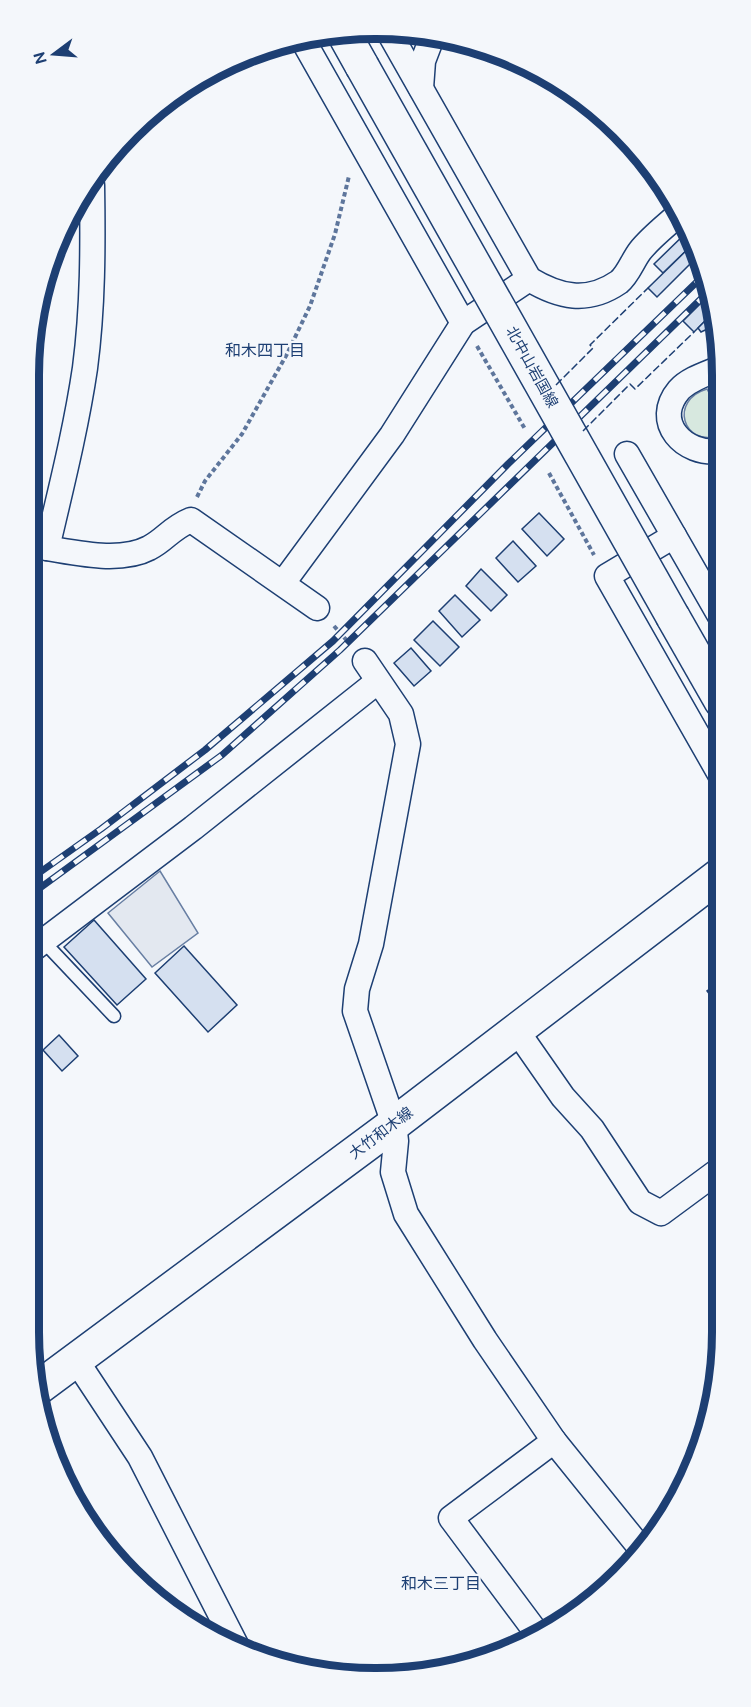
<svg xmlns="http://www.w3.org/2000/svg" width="751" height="1707" viewBox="0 0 751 1707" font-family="Ubuntu,'Noto Sans JP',sans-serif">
<rect width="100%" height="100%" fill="#f4f7fb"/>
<!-- green -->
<path fill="#d7e8df" stroke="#687fa3" stroke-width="1.5" d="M 707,389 L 720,413 L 720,436 C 682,447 669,400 707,389 Z"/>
<!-- parking -->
<path fill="#e3e8f0" stroke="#687fa3" stroke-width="1.5" d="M 160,871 L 198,933 L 152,967 L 108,913 Z"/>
<!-- building -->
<g fill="#d5e0f0" stroke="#1d3f73" stroke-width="1.5">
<path d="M 689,230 L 693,244 L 663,273 L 654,264 Z"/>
<path d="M 693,244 L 697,257 L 657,297 L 648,288 Z"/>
<path d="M 709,295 L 714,312 L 694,332 L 683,321 Z"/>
<path d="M 714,312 L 718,324 L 701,332 L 698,328 Z"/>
<path d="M 539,513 L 564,539 L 547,556 L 522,529 Z"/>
<path d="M 513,541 L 536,566 L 518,582 L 496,558 Z"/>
<path d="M 481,569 L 507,595 L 491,611 L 466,586 Z"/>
<path d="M 455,595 L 480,620 L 462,637 L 439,611 Z"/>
<path d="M 433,621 L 459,647 L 440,666 L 414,640 Z"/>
<path d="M 411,648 L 431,671 L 414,686 L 394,663 Z"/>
<path d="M 94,920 L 146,979 L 117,1005 L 64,947 Z"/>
<path d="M 184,946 L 237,1005 L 208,1032 L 155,973 Z"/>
<path d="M 721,981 L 722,1011 L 707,991 Z"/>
<path d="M 59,1035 L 78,1056 L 62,1071 L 43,1050 Z"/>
</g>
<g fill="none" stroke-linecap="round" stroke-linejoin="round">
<!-- lane casing -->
<g stroke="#1d3f73" stroke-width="15">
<path id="lane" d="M 43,941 L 114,1016"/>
</g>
<!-- street casing -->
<g stroke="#1d3f73" stroke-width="27">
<g id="street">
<path d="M 390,34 L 529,279 C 559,297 587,304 619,282 C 628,275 633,260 640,251 C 651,237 667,225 680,213"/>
<path d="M 304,42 L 463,323 L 529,279"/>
<path d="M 421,88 L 423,61 L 431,40"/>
<path d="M 720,368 C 706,374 689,379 679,390 C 652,422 684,456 720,451"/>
<path d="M 627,454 L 720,616"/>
<path d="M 674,536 L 607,576 L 721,776"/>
<path d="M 29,545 C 63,550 117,565 149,548 C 165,540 171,528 191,520 L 317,608"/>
<path d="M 47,548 C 61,488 76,429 85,368 C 93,307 93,246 92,185"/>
<path d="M 283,583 L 392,435 L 463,323"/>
<path d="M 365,661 L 401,714 L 408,744 L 371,944 L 357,989 L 355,1011 L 394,1124 L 396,1141 L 393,1172 L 406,1214 L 485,1340 L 554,1441 L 642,1550"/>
<path d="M 29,952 L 193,828 L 377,682"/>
<path d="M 517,1031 L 563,1097 L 592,1129 L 640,1202 L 661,1213 L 722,1168"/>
<path d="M 76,1360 L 140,1457 L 236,1645"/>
<path d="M 539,1636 L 451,1518 L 554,1441"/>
</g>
</g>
<!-- secondary casing -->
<g stroke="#1d3f73" stroke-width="36">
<g id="secondary">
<path d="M 343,32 L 362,66"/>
<path d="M 673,617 L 721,701"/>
<path d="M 38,1388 L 394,1124 L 721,874"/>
</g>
</g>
<!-- path -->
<g stroke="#5e769c" stroke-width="4" stroke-dasharray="4.5 3" stroke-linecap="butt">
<path d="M 477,346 L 525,429"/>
<path d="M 549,473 L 594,555"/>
<path d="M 197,497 L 205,481 L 242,434 L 287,354 L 310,306 L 335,234 L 349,176"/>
<path d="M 334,626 L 349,643"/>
</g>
<!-- lane -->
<use href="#lane" stroke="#f4f7fb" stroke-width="12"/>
<!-- street -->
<use href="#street" stroke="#f4f7fb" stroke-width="24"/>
<!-- secondary -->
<use href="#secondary" stroke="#f4f7fb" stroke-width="33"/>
<!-- rail casing -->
<g stroke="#1d3f73" stroke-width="7">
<g id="rail">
<path d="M 29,880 L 101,829 L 205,750 L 333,641 L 508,464 L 703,276"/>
<path d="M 29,896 L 222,755 L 340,650 L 708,292"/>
</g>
</g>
<!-- rail -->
<use href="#rail" stroke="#f4f7fb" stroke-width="4.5" stroke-dasharray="14" stroke-linecap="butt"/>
<!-- secondary-bridge casing -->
<g stroke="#1d3f73" stroke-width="36" stroke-linecap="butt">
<path id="secondary-bridge" d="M 362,66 L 673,617"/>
</g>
<!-- secondary-bridge -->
<use href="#secondary-bridge" stroke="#f4f7fb" stroke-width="33"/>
<!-- fence -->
<g stroke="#1d3f73" stroke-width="1.5" stroke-dasharray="8 3" stroke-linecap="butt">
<path d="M 556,385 L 593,348 L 590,345 L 648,288"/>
<path d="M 583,431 L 630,384 L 635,389 L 694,332"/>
</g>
</g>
<g text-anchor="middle" stroke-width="4.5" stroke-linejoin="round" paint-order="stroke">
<!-- street labels -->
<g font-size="15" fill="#1d3f73" stroke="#f4f7fb">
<text transform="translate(532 367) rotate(61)" y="5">北中山岩国線</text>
<text transform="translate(381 1133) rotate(-37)" y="5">大竹和木線</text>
</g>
<!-- neighbourhood labels -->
<g font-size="16" fill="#1d3f73" stroke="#f4f7fb">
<text x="265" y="356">和木四丁目</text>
<text x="441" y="1589">和木三丁目</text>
</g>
</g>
<!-- crop -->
<path d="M0 0H751V1707H0ZM375 39H376A336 336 0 0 1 712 375V1332A336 336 0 0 1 376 1668H375A336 336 0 0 1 39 1332V375A336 336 0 0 1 375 39Z" fill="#f4f7fb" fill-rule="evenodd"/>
<path fill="none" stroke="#1d3f73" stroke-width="8" d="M375 39H376A336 336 0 0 1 712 375V1332A336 336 0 0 1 376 1668H375A336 336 0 0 1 39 1332V375A336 336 0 0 1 375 39Z"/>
<!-- north arrow -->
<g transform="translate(54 54) rotate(254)" stroke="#f4f7fb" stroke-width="4.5" paint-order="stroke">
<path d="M0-4.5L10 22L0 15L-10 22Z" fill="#1d3f73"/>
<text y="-9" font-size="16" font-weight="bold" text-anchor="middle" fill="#1d3f73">N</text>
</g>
</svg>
